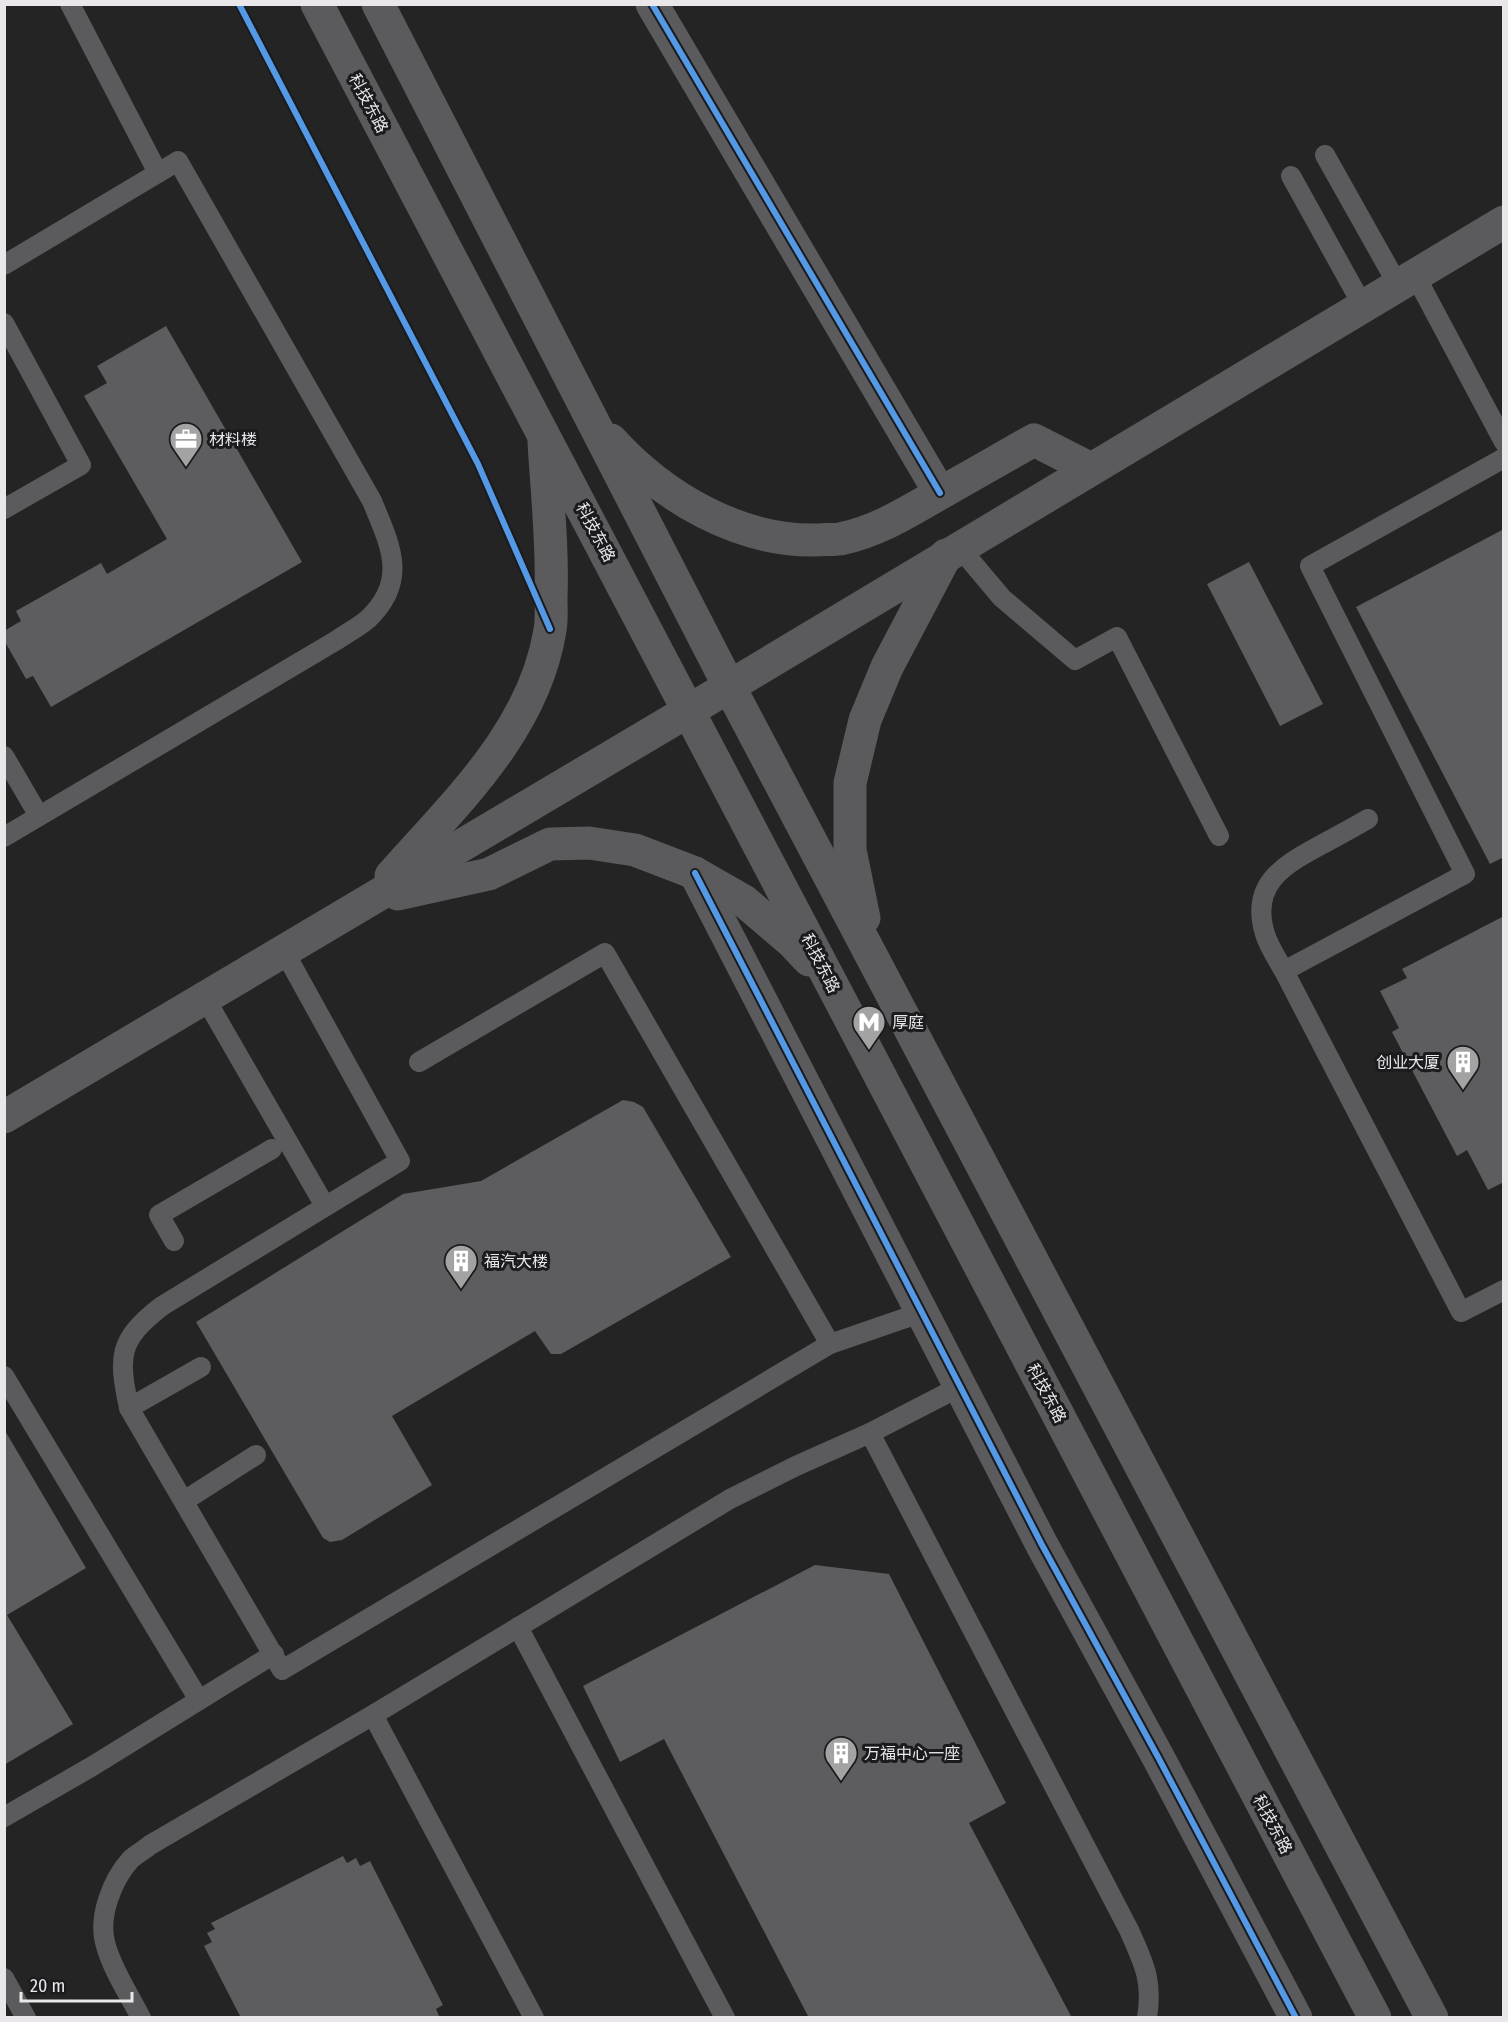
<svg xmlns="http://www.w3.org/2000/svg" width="1508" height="2022" viewBox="0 0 1508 2022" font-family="'Fira Sans Condensed','Noto Sans SC',sans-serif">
<rect width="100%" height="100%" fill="#252425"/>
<!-- building -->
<g fill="#5d5c5e">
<path d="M 166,326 L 302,562 L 51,707 L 33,676 L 26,679 L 4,640 L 4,631 L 21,621 L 16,611 L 101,563 L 107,574 L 167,539 L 84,396 L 107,383 L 97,366 Z"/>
<path d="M 1504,529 L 1504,857 L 1490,864 L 1356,607 Z"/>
<path d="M 1249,562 L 1323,704 L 1280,726 L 1207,584 Z"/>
<path d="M 1504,916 L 1504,1182 L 1488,1190 L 1467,1150 L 1457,1156 L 1392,1032 L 1399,1028 L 1380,991 L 1407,978 L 1402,969 Z"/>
<path d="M 623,1100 L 634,1102 L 643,1107 L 731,1257 L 561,1354 L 551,1354 L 535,1331 L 392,1416 L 432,1485 L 342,1540 L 330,1542 L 323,1538 L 196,1322 L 403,1194 L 481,1181 Z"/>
<path d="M 4,1429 L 86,1568 L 7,1615 L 73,1724 L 4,1765 Z"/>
<path d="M 815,1565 L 889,1574 L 1006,1803 L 969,1823 L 1072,2018 L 809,2018 L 664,1739 L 620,1762 L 583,1686 Z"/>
<path d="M 343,1856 L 347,1863 L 356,1858 L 360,1866 L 370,1861 L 443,2005 L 436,2009 L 440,2018 L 241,2018 L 204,1946 L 212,1942 L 207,1933 L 215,1929 L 211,1923 Z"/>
</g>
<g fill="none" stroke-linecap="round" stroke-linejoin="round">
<!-- lane -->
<g stroke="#5b5a5c" stroke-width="20">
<path d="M 70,4 L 158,173"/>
<path d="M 1325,155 L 1398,285"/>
<path d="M 1291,176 L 1363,306"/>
<path d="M 4,265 L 178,161 L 372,501 C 390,545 409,580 368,619 C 359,627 347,633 337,640 L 4,837"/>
<path d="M 1415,275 L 1504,442"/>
<path d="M 4,323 L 81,465 L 4,509"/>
<path d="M 1504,458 L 1310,566 L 1465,874 L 1284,971 L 1461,1312 L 1504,1290"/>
<path d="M 959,547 L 1002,598 L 1075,660 L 1117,637 L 1219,836"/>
<path d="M 4,756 L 39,816"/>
<path d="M 284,951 L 400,1161 L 162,1306 C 118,1340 118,1356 129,1408 L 282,1670 L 830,1344 L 923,1312"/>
<path d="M 1284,971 C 1278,960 1269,947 1265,934 C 1250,885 1282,866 1319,846 C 1336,837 1352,828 1368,819"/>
<path d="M 205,998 L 325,1206"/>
<path d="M 419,1062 L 605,953 L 830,1344"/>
<path d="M 174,1241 L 159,1215 L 272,1149"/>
<path d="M 4,1376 L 199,1700"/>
<path d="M 129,1408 L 201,1367"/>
<path d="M 870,1433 L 1129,1930 C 1144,1964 1153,1980 1147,2018"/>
<path d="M 184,1501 L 256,1455"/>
<path d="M 518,1627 L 725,2018"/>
<path d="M 373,1715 L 534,2018"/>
<path d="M 4,1817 L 91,1767 L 274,1654"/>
<path d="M 4,1978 L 26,2018"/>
<path d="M 141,2018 C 129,1994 113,1971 106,1946 C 97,1918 112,1880 131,1859 C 137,1854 144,1850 150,1845 L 373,1715 L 730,1499 L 796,1466 L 870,1433 L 961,1386"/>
</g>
<!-- street -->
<path stroke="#5b5a5c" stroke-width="33" d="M 652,4 L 940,493"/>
<!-- secondary -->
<g stroke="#5b5a5c" stroke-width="33">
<path d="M 317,4 C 671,675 1022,1347 1375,2018"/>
<path d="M 378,4 L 729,686 L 1432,2018"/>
<path d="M 611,440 C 663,497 739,542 817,540 C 825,539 833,540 840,539 C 876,532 908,512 939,494 C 971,476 1002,458 1034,440 L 1091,469"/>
<path d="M 695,873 L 1042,1545 L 1158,1757 L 1296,2018"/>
<path d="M 391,876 C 455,803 534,731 550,630 C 552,620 551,608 551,598 C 553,546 547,494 544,442"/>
<path d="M 398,894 L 489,874 L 550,844 L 589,843 L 635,850 L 695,873 L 744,901 L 792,942 L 809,960"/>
<path d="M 864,918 L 850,850 L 850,783 L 865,720 L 887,667 L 946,555"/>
<path d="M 4,1117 L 690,710 L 1504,222"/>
</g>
<!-- cycleway casing -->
<g stroke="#1b1a1d" stroke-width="10">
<g id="cycleway">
<path d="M 239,4 L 478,464 L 550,629"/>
<path d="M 652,4 L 940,493"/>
<path d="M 695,873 L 1042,1545 L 1158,1757 L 1296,2018"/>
</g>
</g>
<!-- cycleway -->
<use href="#cycleway" stroke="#5399e6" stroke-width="6"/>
</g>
<!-- icons -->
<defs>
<g id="office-pin" transform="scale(1.725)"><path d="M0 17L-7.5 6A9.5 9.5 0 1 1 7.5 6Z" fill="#a4a3a4" stroke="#1b1a1d"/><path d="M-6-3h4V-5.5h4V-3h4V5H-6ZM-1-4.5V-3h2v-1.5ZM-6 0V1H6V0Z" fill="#fff"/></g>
<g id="metro-pin" transform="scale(1.725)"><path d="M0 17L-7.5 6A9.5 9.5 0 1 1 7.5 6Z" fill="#a4a3a4" stroke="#1b1a1d"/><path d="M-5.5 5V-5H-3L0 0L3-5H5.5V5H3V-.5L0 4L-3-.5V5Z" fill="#fff"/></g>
<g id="building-pin" transform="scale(1.725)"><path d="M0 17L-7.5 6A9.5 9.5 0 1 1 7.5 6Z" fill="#a4a3a4" stroke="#1b1a1d"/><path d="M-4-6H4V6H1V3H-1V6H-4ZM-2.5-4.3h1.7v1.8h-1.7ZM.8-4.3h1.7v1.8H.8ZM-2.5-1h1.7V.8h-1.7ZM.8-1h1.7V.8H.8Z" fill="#fff"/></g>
</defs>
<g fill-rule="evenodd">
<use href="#office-pin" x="186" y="439"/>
<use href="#metro-pin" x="869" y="1022"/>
<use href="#building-pin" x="1463" y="1062"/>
<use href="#building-pin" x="461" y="1261"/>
<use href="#building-pin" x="841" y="1753"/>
</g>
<g text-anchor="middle" stroke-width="6" stroke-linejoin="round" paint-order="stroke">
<!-- street labels -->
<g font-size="16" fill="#e9e7e9" stroke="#1b1a1d">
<text transform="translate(369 103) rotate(62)" y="6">科技东路</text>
<text transform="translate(596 532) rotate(62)" y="6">科技东路</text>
<text transform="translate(821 963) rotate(63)" y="6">科技东路</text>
<text transform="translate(1047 1393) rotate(62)" y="6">科技东路</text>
<text transform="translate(1273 1824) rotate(62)" y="6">科技东路</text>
</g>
<!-- poi labels -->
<g font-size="16" fill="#e9e7e9" stroke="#1b1a1d" text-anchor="start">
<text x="209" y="445">材料楼</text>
<text x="892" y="1028">厚庭</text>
<text x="1440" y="1068" text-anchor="end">创业大厦</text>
<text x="484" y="1267">福汽大楼</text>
<text x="864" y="1759">万福中心一座</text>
</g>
</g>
<!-- border -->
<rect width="1508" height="2022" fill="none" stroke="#e9e7e9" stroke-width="12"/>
<!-- scale -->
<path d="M21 1992v9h111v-9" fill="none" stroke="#e9e7e9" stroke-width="3"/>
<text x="30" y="1992" font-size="18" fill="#e9e7e9" stroke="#1b1a1d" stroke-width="4.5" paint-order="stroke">20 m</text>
</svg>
